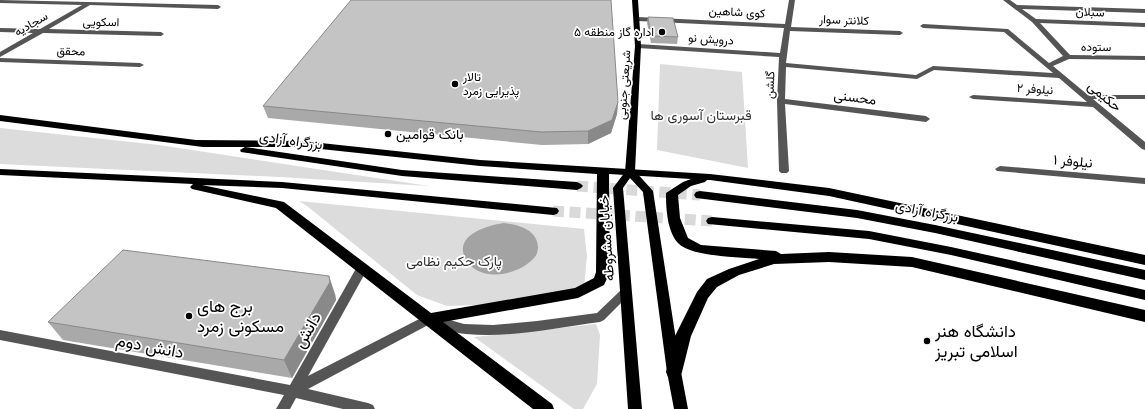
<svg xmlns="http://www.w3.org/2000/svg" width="1145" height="409" viewBox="0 0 1145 409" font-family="'PT Sans',Vazirmatn,sans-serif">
<rect width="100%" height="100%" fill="#fff"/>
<!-- green -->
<g fill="#dcdcdc">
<path d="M 660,64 L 742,72 L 748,168 L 657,150 Z"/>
<path d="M 0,128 L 159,145 L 429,186 L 279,177 L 0,164 Z"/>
<path d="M 299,201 L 584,229 L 587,256 L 584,287 L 501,304 L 447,306 L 417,295 L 307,206 Z"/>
<path d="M 596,324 L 600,335 L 597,384 L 583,409 L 574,409 L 474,337 Z"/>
</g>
<!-- water -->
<path fill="#a3a3a3" d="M 504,223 C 518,225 537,229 538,247 C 538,252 536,257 532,260 C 516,276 477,283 465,258 C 454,235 488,225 504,223 Z"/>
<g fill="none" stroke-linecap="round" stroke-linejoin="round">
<!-- highway-tunnel -->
<g stroke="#d9d9d9" stroke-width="11" stroke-dasharray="11 5.5" stroke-linecap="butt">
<path d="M 577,186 L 700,195"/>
<path d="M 553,211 L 712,221"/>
</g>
<!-- minor -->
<g fill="#555" fill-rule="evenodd">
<path d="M 0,0 L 218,5 L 221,7 L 218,9 L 90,5 L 49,29 L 161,32 L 164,34 L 161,36 L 43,33 L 0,57 L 0,52 L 33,33 L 0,32 L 0,28 L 40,29 L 82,5 L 0,3 Z"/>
<path d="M 789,0 L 795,0 L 791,27 L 900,31 L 903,33 L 900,35 L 790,31 L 786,63 L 916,75 L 933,66 L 1053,73 L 1004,32 L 923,28 L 920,26 L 923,24 L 1008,29 L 1049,63 L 1063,56 L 1032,22 L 1003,0 L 1010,0 L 1017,5 L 1145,9 L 1145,13 L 1022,9 L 1036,19 L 1145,23 L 1145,27 L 1040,23 L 1070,55 L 1145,56 L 1145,60 L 1069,59 L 1053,66 L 1088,95 L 1145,95 L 1145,99 L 1093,99 L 1145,142 L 1145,150 L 1142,149 L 1093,107 L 973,99 L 969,97 L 973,95 L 1087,102 L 1059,78 L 934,70 L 917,79 L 786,67 L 785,99 L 926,116 L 930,119 L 926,122 L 785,104 L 789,171 L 787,173 L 781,173 L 779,171 L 777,101 L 779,57 L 638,48 L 635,46 L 638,44 L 780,53 L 784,28 L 637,21 L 634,19 L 637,17 L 785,24 Z"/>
<path d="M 0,58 L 140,63 L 144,65 L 140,67 L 0,62 Z"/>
<path d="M 1000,166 L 1145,178 L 1145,184 L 997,171 L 995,169 Z"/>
<path d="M 362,264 L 366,265 L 368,268 L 308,376 L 429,314 L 464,324 L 493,325 L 537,321 L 597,313 L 621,290 L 625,289 L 629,290 L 631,293 L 604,320 L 600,322 C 556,328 510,338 466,334 C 454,333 441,327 430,324 L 308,389 L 368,403 L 373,405 L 375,409 L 343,409 L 296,398 L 290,409 L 276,409 L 284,395 L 0,340 L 0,330 L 290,385 L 358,265 Z"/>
</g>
<!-- major -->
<path fill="#000" fill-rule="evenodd" d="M 632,0 L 638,0 L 641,46 L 635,171 L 653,191 L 681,372 L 688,409 L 674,409 L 667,372 L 643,192 L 630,178 L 623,188 L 642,409 L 628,409 L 613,188 L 625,172 L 635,46 Z"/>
<!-- highway -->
<g fill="#000" fill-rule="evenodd">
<path d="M 0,115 L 196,140 L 302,141 L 480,160 L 710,174 L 829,188 L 1145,255 L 1145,265 L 829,196 L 710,180 L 707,180 L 705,182 L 691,186 L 678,195 L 680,218 L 688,238 L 701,245 L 776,251 L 781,254 L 829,252 L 912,257 L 1145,310 L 1145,322 L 912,267 L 829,262 L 774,264 L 739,275 L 717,287 L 708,298 L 691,336 L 682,372 L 680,377 L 674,379 L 668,377 L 666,372 L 675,336 L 697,292 L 707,279 L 729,269 L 759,259 C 740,257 691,257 678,243 C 667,231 666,208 666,193 L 683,182 L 691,179 L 609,174 L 610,272 L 604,285 L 578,298 L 443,322 L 552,404 L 554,409 L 533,409 L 276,208 L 192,189 L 190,187 L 193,184 L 0,175 L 0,169 L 282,182 L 557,208 L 559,211 L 557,214 L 553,215 L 282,188 L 202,185 L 284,202 L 431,313 L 575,288 L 594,278 L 596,272 L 597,174 L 480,166 L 302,147 L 203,147 L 0,121 Z"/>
<path d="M 245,147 L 402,170 L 577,182 L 581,184 L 583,186 L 581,188 L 577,190 L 402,176 L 241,152 L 240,150 Z"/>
<path d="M 700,191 L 857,210 L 935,225 L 1145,270 L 1145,280 L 935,233 L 857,218 L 696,198 L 694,195 L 696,192 Z"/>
<path d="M 712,217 L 869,231 L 951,247 L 1145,290 L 1145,300 L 951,255 L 869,239 L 708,224 L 706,221 L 708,218 Z"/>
</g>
</g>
<!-- wall -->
<g fill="#a9a9a9">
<path d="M 648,17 L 678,37 L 677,44 L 651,43 L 647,23 Z"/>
<path d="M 618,102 L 617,114 L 611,133 L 588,144 L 542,145 L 268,118 L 263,106 Z"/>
<path d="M 335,294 L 336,300 L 292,378 L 63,340 L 48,322 Z"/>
</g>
<!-- shaded-wall -->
<g fill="#898989">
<path d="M 618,102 L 617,114 L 611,133 L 588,144 L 588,131 Z"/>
<path d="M 329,276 L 335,294 L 336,300 L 292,378 L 284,360 Z"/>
</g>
<!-- building -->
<g fill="#c4c4c4" stroke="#898989">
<path d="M 351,0 L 611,0 L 618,102 L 612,120 L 588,131 L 541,132 L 263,106 Z"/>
<path d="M 648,17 L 673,18 L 678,37 L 651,36 Z"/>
<path d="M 123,250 L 329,276 L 330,282 L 284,360 L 48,322 Z"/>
</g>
<!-- markers -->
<g fill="#000" stroke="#fff" stroke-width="1.5">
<circle cx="662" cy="32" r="4"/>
<circle cx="455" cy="84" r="4"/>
<circle cx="388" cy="134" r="4"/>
<circle cx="189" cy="316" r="4"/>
<circle cx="927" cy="341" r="4"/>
</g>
<g text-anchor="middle" stroke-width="3.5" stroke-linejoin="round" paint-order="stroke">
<!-- far-street labels -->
<g font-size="12" fill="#000" stroke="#fff">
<text transform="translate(737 12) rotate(3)" y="4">کوی شاهین</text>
<text transform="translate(1090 12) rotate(2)" y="4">سبلان</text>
<text transform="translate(844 20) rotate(2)" y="4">کلانتر سوار</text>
<text transform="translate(101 22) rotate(1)" y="4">اسکویی</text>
<text transform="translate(31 24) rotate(-30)" y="4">سجادیه</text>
<text transform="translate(711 39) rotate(4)" y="4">درویش نو</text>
<text transform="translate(1096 47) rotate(1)" y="4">ستوده</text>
<text transform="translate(71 51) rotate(2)" y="4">محقق</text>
<text transform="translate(624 85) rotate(-86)" y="4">شریعتی جنوبی</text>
<text transform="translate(770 85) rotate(-88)" y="4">گلشن</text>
<text transform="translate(1035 89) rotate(4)" y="4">نیلوفر ۲</text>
</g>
<!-- far-poi labels -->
<g font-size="12" fill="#000" stroke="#fff" text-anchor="end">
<text x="654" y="36">اداره گاز منطقه ۵</text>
<text x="463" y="81" text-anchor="start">تالار<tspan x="463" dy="14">پذیرایی زمرد</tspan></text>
</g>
<!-- street labels -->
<g font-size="14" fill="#000" stroke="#fff">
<text transform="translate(1105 96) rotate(40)" y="5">حکیمی</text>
<text transform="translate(855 97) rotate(7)" y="5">محسنی</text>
<text transform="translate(291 140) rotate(8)" y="5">بزرگراه آزادی</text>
<text transform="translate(1073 161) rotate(5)" y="5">نیلوفر ۱</text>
<text transform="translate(927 211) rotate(11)" y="5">بزرگراه آزادی</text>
<text transform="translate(606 238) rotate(-94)" y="5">خیابان مشروطه</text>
</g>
<!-- park labels -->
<g font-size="14" fill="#333" stroke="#fff">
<text x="701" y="120">قبرستان آسوری ها</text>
<text x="454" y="266">پارک حکیم نظامی</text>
</g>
<!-- poi labels -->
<g font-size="14" fill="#000" stroke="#fff" text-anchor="start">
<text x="396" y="139">بانک قوامین</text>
</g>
<!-- near-poi labels -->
<g font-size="17" fill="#000" stroke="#fff" text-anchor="start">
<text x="197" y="312">برج های<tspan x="197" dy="20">مسکونی زمرد</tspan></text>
<text x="935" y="337">دانشگاه هنر<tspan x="935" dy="20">اسلامی تبریز</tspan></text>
</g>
<!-- near-street labels -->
<g font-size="17" fill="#000" stroke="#fff">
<text transform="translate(307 330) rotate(-60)" y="6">دانش</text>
<text transform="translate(150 346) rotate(11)" y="6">دانش دوم</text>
</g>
</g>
</svg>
